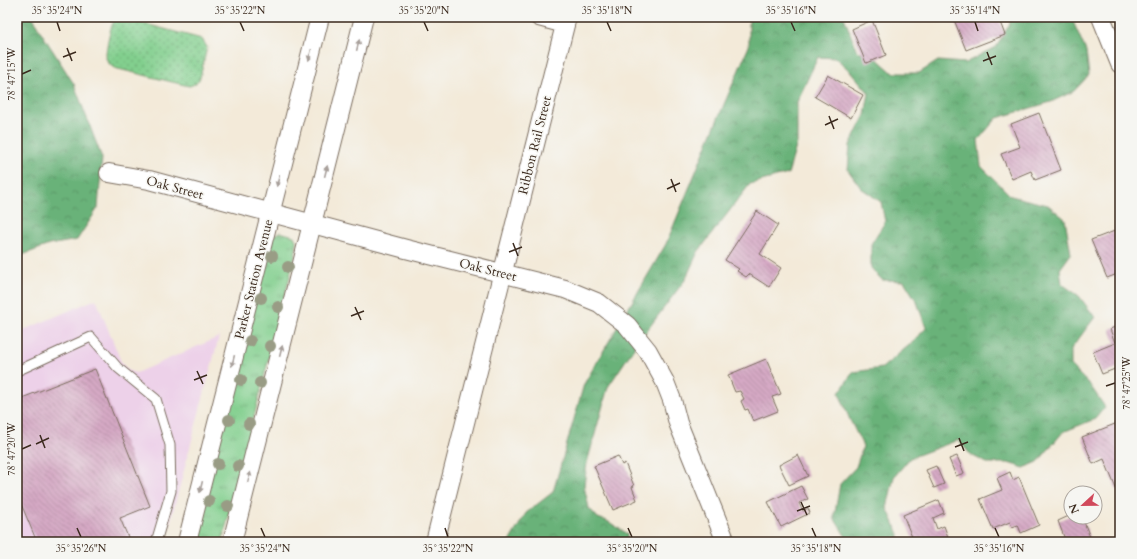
<svg xmlns="http://www.w3.org/2000/svg" width="1137" height="559" viewBox="0 0 1137 559" font-family="Cardo,serif">
<defs>
<pattern id="grass-tufts" width="24" height="20" patternUnits="userSpaceOnUse"><rect width="24" height="20" fill="#82cf8e"/><path d="M3 7l-1-3M5 7V3M7 7l1-3M15 17l-1-3M17 17v-4M19 17l1-3" fill="none" stroke="#6ca873"/></pattern>
<pattern id="forest-crowns" width="20" height="18" patternUnits="userSpaceOnUse"><rect width="20" height="18" fill="#69b279"/><path d="M2 6a3 3 0 1 1 6 0M12 15a3 3 0 1 1 6 0" fill="none" stroke="#589163"/></pattern>
<pattern id="park-dots" width="8" height="8" patternUnits="userSpaceOnUse"><rect width="8" height="8" fill="#82cf8e"/><path d="M2 2h.1M6 6h.1" fill="none" stroke="#6ca873" stroke-width="1.8" stroke-linecap="round"/></pattern>
<pattern id="building-back-hatch" width="6" height="6" patternUnits="userSpaceOnUse"><rect width="6" height="6" fill="#d5a9c5"/><path d="M-1 5l2 2M0 0l6 6M5-1l2 2" fill="none" stroke="#ae8a9f"/></pattern>
</defs>
<rect width="100%" height="100%" fill="#f6f6f2"/>
<filter id="ink" filterUnits="userSpaceOnUse"><feTurbulence type="fractalNoise" baseFrequency=".025" numOctaves="2"/><feDisplacementMap in="SourceGraphic" scale="8" xChannelSelector="R" yChannelSelector="G"/><feConvolveMatrix kernelMatrix="1 2 1 2 8 2 1 2 1" color-interpolation-filters="sRGB"/></filter>
<filter id="wash" filterUnits="userSpaceOnUse"><feTurbulence type="fractalNoise" baseFrequency=".012" numOctaves="4" result="noise"/><feDisplacementMap in="SourceGraphic" scale="16" xChannelSelector="R" yChannelSelector="G"/><feGaussianBlur stdDeviation="0.9" result="paint"/><feColorMatrix in="noise" values="0 0 0 0 0 0 0 0 0 0 0 0 0 0 0 0 0 1.4 0 .05"/><feComposite in="paint" operator="in"/></filter>
<g filter="url(#wash)">
<rect width="100%" height="100%" fill="#f3ead9"/>
<!-- built -->
<path fill="#edd1e9" d="M 96,299 L 122,364 L 129,371 L 136,373 L 219,337 L 165,542 L 17,542 L 17,333 Z"/>
<!-- grass -->
<path fill="url(#grass-tufts)" stroke="#5e7c56" d="M 280,232 L 294,236 L 297,243 L 295,256 L 222,542 L 193,542 L 270,241 L 274,235 Z"/>
<!-- forest -->
<g fill="url(#forest-crowns)" stroke="#526e4c">
<path d="M 17,17 L 33,17 L 39,29 L 74,84 L 102,158 L 98,208 L 77,240 L 49,245 L 17,257 L 17,109 L 21,98 L 17,88 Z"/>
<path d="M 749,17 L 844,17 L 857,51 L 874,56 L 893,73 L 919,73 L 938,61 L 965,63 L 997,46 L 1010,23 L 1009,17 L 1071,17 L 1086,51 L 1089,75 L 1074,91 L 1051,102 L 997,118 L 978,140 L 981,166 L 1011,196 L 1048,205 L 1065,219 L 1071,254 L 1060,269 L 1062,284 L 1079,296 L 1095,317 L 1071,349 L 1071,366 L 1090,385 L 1105,407 L 1095,419 L 1063,432 L 1038,462 L 1024,468 L 1008,463 L 987,463 L 971,455 L 958,440 L 910,458 L 894,477 L 887,508 L 899,534 L 899,542 L 852,542 L 846,537 L 834,518 L 840,484 L 856,467 L 863,446 L 850,420 L 839,393 L 853,372 L 882,368 L 914,341 L 926,328 L 917,302 L 904,281 L 882,280 L 871,268 L 871,244 L 885,222 L 881,202 L 861,188 L 848,170 L 850,145 L 865,115 L 869,93 L 851,72 L 836,58 L 818,57 L 797,102 L 797,143 L 788,174 L 750,184 L 698,252 L 685,280 L 636,345 L 608,387 L 587,463 L 584,486 L 589,508 L 598,518 L 609,522 L 627,534 L 627,542 L 509,542 L 526,513 L 553,492 L 584,384 L 666,244 L 713,130 L 749,46 Z"/>
</g>
<!-- park -->
<path fill="url(#park-dots)" stroke="#5e7c56" d="M 123,18 L 202,39 L 207,47 L 200,78 C 197,83 194,85 189,86 L 114,68 C 110,65 108,63 106,58 C 105,53 110,26 114,21 C 116,19 120,18 123,18 Z"/>
<g id="blocks">
<!-- building -->
<g fill="url(#building-back-hatch)">
<path d="M 953,17 L 998,17 L 1005,35 L 966,50 Z"/>
<path d="M 872,20 L 886,55 L 866,63 L 852,29 Z"/>
<path d="M 828,75 L 863,95 L 851,118 L 815,97 Z"/>
<path d="M 1039,113 L 1061,170 L 1035,180 L 1031,171 L 1012,179 L 1001,154 L 1020,147 L 1011,124 Z"/>
<path d="M 757,211 L 778,225 L 760,254 L 781,268 L 769,287 L 749,274 L 746,277 L 737,271 L 739,269 L 725,260 Z"/>
<path d="M 1120,229 L 1120,273 L 1107,278 L 1091,240 Z"/>
<path d="M 1120,325 L 1120,367 L 1102,374 L 1093,352 L 1115,343 L 1110,329 Z"/>
<path d="M 766,359 L 781,394 L 772,397 L 778,411 L 753,421 L 748,409 L 745,410 L 741,401 L 744,399 L 740,391 L 735,392 L 728,375 Z"/>
<path d="M 95,369 L 150,506 L 120,518 L 130,542 L 37,542 L 17,494 L 17,400 Z"/>
<path d="M 1120,422 L 1120,490 L 1117,491 L 1104,459 L 1093,464 L 1082,437 Z"/>
<path d="M 798,455 L 808,476 L 789,485 L 779,465 Z"/>
<path d="M 618,456 L 622,465 L 625,463 L 634,486 L 632,487 L 637,500 L 613,510 L 594,466 Z"/>
<path d="M 957,456 L 964,473 L 956,476 L 949,459 Z"/>
<path d="M 936,466 L 944,484 L 934,488 L 926,470 Z"/>
<path d="M 1010,472 L 1013,480 L 1019,477 L 1039,525 L 1021,533 L 1018,525 L 1012,527 L 1010,522 L 993,529 L 980,499 L 1002,490 L 997,478 Z"/>
<path d="M 801,486 L 808,499 L 799,503 L 803,511 L 808,508 L 810,513 L 781,527 L 768,502 Z"/>
<path d="M 939,500 L 944,513 L 933,518 L 937,529 L 944,526 L 948,537 L 936,542 L 914,542 L 903,515 Z"/>
<path d="M 1071,515 L 1071,517 L 1082,517 L 1090,537 L 1077,542 L 1066,542 L 1058,521 Z"/>
</g>
</g>
</g>
<g filter="url(#ink)">
<use href="#blocks" fill-opacity="0" stroke="#7b6d5f" stroke-width="1"/>
<g fill="none" stroke-linecap="round" stroke-linejoin="round">
<!-- lane casing -->
<g stroke="#7b6d5f" stroke-width="11">
<path id="lane" d="M 17,371 L 91,337 L 118,368 L 156,399 L 170,445 L 171,491 L 156,542"/>
</g>
<!-- street casing -->
<g stroke="#7b6d5f" stroke-width="20">
<g id="street">
<path d="M 539,17 L 565,24"/>
<path d="M 1101,17 L 1120,64"/>
<path d="M 109,173 L 149,180 L 406,249 L 565,289 L 599,303 L 627,325 L 648,351 L 665,382 L 672,400 L 678,423 L 726,542"/>
<path d="M 187,542 L 320,17"/>
<path d="M 232,542 L 364,17"/>
<path d="M 435,542 L 567,17"/>
</g>
</g>
<!-- lane -->
<use href="#lane" stroke="#fff" stroke-width="9"/>
<!-- street -->
<use href="#street" stroke="#fff" stroke-width="18"/>
</g>
<!-- trees -->
<g fill="#999c85">
<circle cx="272" cy="256" r="6"/>
<circle cx="288" cy="267" r="6"/>
<circle cx="261" cy="298" r="6"/>
<circle cx="278" cy="307" r="6"/>
<circle cx="250" cy="341" r="6"/>
<circle cx="270" cy="346" r="6"/>
<circle cx="241" cy="380" r="6"/>
<circle cx="260" cy="383" r="6"/>
<circle cx="229" cy="420" r="6"/>
<circle cx="249" cy="424" r="6"/>
<circle cx="218" cy="464" r="6"/>
<circle cx="238" cy="466" r="6"/>
<circle cx="209" cy="501" r="6"/>
<circle cx="228" cy="506" r="6"/>
</g>
<!-- one-way arrows -->
<defs><path id="oneway-solid" d="M-6-.8H1V-3.2L6.5 0L1 3.2V.8H-6Z"/></defs>
<g fill="#a79f9a">
<use href="#oneway-solid" transform="translate(358 45) rotate(-76)"/>
<use href="#oneway-solid" transform="translate(310 55) rotate(104)"/>
<use href="#oneway-solid" transform="translate(326 171) rotate(-76)"/>
<use href="#oneway-solid" transform="translate(278 181) rotate(104)"/>
<use href="#oneway-solid" transform="translate(281 351) rotate(-76)"/>
<use href="#oneway-solid" transform="translate(233 361) rotate(104)"/>
<use href="#oneway-solid" transform="translate(249 477) rotate(-76)"/>
<use href="#oneway-solid" transform="translate(201 487) rotate(104)"/>
</g>
</g>
<!-- ticks -->
<path fill="none" stroke="#3b2a1e" stroke-width="1.5" d="M 57,22 L 60,31M 240,22 L 244,31M 424,22 L 428,31M 607,22 L 611,31M 791,22 L 795,31M 975,22 L 978,31M 67,48 L 72,61M 987,52 L 992,65M 63,57 L 76,52M 983,61 L 996,56M 22,74 L 31,70M 829,116 L 834,129M 825,125 L 838,119M 671,179 L 676,192M 667,189 L 680,183M 513,243 L 518,256M 509,252 L 522,247M 355,307 L 361,320M 351,316 L 364,311M 197,371 L 203,384M 194,380 L 207,375M 1106,386 L 1115,383M 40,435 L 45,448M 959,438 L 964,451M 36,444 L 49,438M 955,447 L 968,442M 22,449 L 31,445M 801,502 L 807,515M 797,511 L 810,506M 77,528 L 81,537M 261,528 L 265,537M 445,528 L 448,537M 628,528 L 632,537M 812,528 L 816,537M 995,528 L 999,537"/>
<g text-anchor="middle" stroke-width="3" stroke-linejoin="round" paint-order="stroke">
<!-- street labels -->
<g font-size="13" fill="#3b2a1e" stroke="#f6f6f2">
<text transform="translate(534 145) rotate(-76)" y="5">Ribbon Rail Street</text>
<text transform="translate(175 187) rotate(15)" y="5">Oak Street</text>
<text transform="translate(488 269) rotate(14)" y="5">Oak Street</text>
<text transform="translate(253 279) rotate(-76)" y="5">Parker Station Avenue</text>
</g>
</g>
<!-- margin -->
<rect width="1137" height="559" fill="none" stroke="#f6f6f2" stroke-width="44"/>
<!-- north arrow -->
<g transform="translate(1083 505) rotate(248)"><circle r="19" fill="#f6f6f2" stroke="#aba49d"/>
<path d="M0-3L7 15L0 10L-7 15Z" fill="#d1495b"/>
<text y="-6" font-size="11" font-weight="bold" text-anchor="middle" fill="#3b2a1e">N</text>
</g>
<rect x="22" y="22" width="1093" height="515" fill="none" stroke="#3b2a1e" stroke-width="1.5"/>
<g font-size="10" text-anchor="middle" fill="#3b2a1e">
<text x="57" y="14">35°35'24"N</text>
<text x="240" y="14">35°35'22"N</text>
<text x="424" y="14">35°35'20"N</text>
<text x="607" y="14">35°35'18"N</text>
<text x="791" y="14">35°35'16"N</text>
<text x="975" y="14">35°35'14"N</text>
<text transform="translate(11 74) rotate(-90)" y="4">78°47'15"W</text>
<text transform="translate(1126 383) rotate(-90)" y="4">78°47'25"W</text>
<text transform="translate(11 449) rotate(-90)" y="4">78°47'20"W</text>
<text x="81" y="552">35°35'26"N</text>
<text x="265" y="552">35°35'24"N</text>
<text x="448" y="552">35°35'22"N</text>
<text x="632" y="552">35°35'20"N</text>
<text x="816" y="552">35°35'18"N</text>
<text x="999" y="552">35°35'16"N</text>
</g>
</svg>
